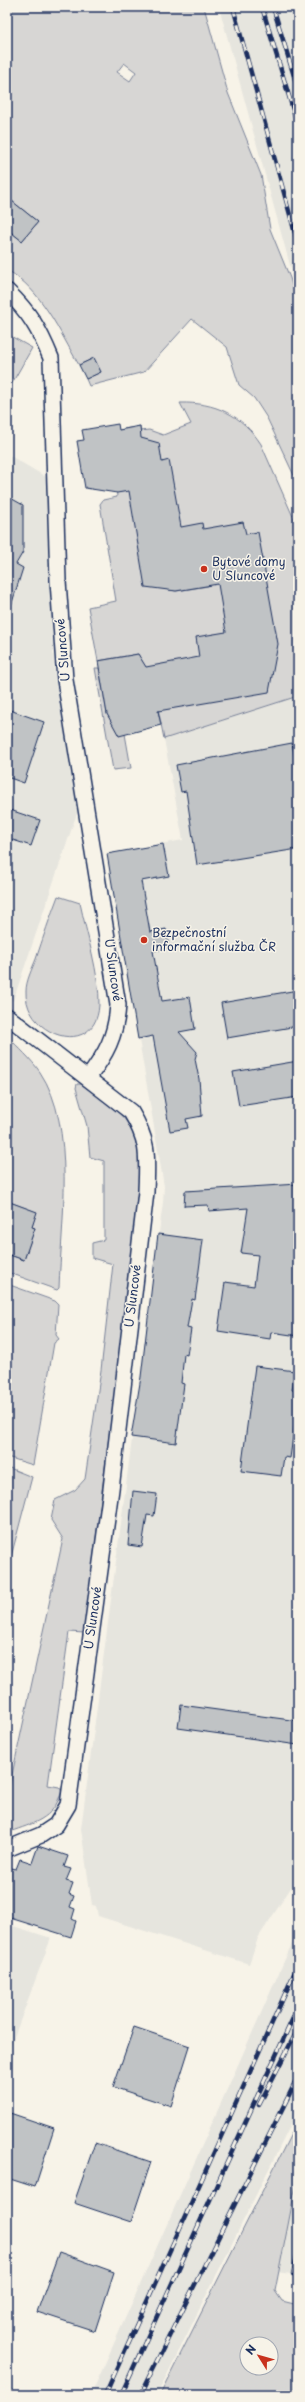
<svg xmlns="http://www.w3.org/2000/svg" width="305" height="2402" viewBox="0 0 305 2402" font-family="'Playpen Sans',sans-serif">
<rect width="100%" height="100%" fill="#f7f3e8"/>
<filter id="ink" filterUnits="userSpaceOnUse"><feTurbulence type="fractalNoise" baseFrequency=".025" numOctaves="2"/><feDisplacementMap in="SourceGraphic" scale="8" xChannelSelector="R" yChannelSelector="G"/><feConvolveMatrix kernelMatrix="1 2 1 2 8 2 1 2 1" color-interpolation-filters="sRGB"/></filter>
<g filter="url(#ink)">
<!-- built -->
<g fill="#e6e5de">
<path d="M 219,7 L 298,7 L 298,294 L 283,240 Z"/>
<path d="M 7,454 L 46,477 L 54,669 L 78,810 L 13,1001 L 7,996 Z"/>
<path d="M 298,696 L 298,1877 L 258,1938 L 249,1964 L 98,1916 L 96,1906 L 92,1905 L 81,1829 L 163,1202 L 164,1186 L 153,1121 L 107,854 L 183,840 L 164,739 Z"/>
<path d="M 7,1924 L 51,1938 L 7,2056 Z"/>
<path d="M 298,1930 L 298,2110 L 157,2395 L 91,2395 Z"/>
<path d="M 298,2170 L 298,2275 L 277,2272 Z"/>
</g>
<!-- green -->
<g fill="#d7d6d4" stroke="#798299" fill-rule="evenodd">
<path d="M 7,7 L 204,7 L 228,93 L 261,175 L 270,229 L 290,278 L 298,306 L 298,484 L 267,418 L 254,398 L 239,385 L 227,347 L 192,319 L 144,372 L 89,386 L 86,379 L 101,372 L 94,358 L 79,365 C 59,331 42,290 7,270 L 7,229 L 22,241 L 38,222 L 7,197 ZM 124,63 L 136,72 L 130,81 L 117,72 Z"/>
<path d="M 7,334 L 32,348 L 7,392 Z"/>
<path d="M 180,403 C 215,402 242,415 261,444 L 298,528 L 298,696 L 164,739 L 152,678 L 138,654 L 98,661 L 88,607 L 116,601 L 100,504 L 103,500 L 117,497 L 111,438 L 119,430 L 140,426 L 140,431 L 149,430 L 163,435 L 191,424 ZM 211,542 L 208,586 L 176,591 L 166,589 Z"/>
<path d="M 95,668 L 99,668 L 107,714 L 119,735 L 125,734 L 131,768 L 113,770 Z"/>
<path d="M 58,896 L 80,903 C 86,932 100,976 99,1005 C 96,1059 24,1037 26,991 C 26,981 32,969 36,959 C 43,938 50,917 58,896 Z"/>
<path d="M 7,1036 C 19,1048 31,1059 40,1072 C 77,1127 61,1224 59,1288 L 57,1290 L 7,1272 L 7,1254 L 24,1260 L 35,1228 L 32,1227 L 36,1212 L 7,1201 Z"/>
<path d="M 77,1084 L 81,1084 C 121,1114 137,1118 140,1171 L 120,1349 L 84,1633 L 69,1632 L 48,1785 L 59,1787 C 63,1791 61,1794 59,1798 C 51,1821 27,1825 7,1833 L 7,1798 L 63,1539 L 51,1520 L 55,1500 L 75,1490 L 85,1479 L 101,1370 L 113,1264 L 92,1258 L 92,1243 L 104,1240 L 104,1161 L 90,1157 L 87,1126 L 76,1088 Z"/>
<path d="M 7,1284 L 55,1301 L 58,1304 L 56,1335 L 59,1339 L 54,1343 L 33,1465 L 7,1457 Z"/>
<path d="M 7,1467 L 32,1477 L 7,1572 L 7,1495 L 10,1485 L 7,1484 Z"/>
<path d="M 298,2120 L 298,2174 L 275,2291 L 282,2301 L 298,2305 L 298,2395 L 160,2395 ZM 247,2344 L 271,2344 L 271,2368 L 247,2368 Z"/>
</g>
<!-- building -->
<g fill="#c0c3c5" stroke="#1b2f5e">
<path d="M 7,197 L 38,222 L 22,241 L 7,229 Z"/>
<path d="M 94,358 L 101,372 L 86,379 L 79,365 Z"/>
<path d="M 118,424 L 119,430 L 140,426 L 141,438 L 159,443 L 162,462 L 169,460 L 181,527 L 202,523 L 203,529 L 243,522 L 246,534 L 258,532 L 278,644 L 269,692 L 158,711 L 161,725 L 119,736 L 107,714 L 98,661 L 138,654 L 146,667 L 199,657 L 196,637 L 226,632 L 218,584 L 176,591 L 145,587 L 129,491 L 117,493 L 85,488 L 77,441 L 84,440 L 82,430 Z"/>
<path d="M 7,496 L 23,505 L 23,552 L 16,564 L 23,568 L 10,609 L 7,608 Z"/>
<path d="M 7,709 L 44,722 L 24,783 L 7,777 Z"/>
<path d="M 292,743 L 298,774 L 298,849 L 197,865 L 186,791 L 181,792 L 176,765 Z"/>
<path d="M 7,809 L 40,820 L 31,846 L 7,838 Z"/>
<path d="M 163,844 L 169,876 L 141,881 L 150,932 L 166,929 L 169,948 L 153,951 L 162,1001 L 190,997 L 195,1029 L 179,1032 L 197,1052 L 195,1059 L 199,1079 L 202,1116 L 186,1119 L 188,1128 L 170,1131 L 153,1036 L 138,1039 L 107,854 Z"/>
<path d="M 298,990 L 298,1026 L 227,1038 L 221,1003 Z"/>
<path d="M 298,1061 L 298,1097 L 239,1106 L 233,1072 Z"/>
<path d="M 298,1184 L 298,1336 L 271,1332 L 270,1339 L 218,1331 L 225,1282 L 254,1286 L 258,1255 L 241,1253 L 248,1208 L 209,1211 L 208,1205 L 184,1206 L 185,1191 Z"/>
<path d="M 7,1201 L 37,1212 L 32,1227 L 35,1228 L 24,1260 L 7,1254 Z"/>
<path d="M 158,1234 L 203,1240 L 195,1300 L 192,1299 L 187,1328 L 191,1329 L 187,1355 L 184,1354 L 181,1383 L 184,1384 L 176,1443 L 131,1437 L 141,1377 Z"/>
<path d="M 255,1366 L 295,1371 L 292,1390 L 298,1391 L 298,1401 L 290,1458 L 284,1457 L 281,1476 L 241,1471 Z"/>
<path d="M 133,1491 L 157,1494 L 154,1516 L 147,1515 L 142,1547 L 128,1545 Z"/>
<path d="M 181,1705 L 298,1721 L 298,1745 L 178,1728 Z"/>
<path d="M 38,1846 L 68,1856 L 64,1867 L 71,1869 L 66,1881 L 73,1883 L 69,1894 L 74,1896 L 70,1907 L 75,1909 L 72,1919 L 76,1921 L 71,1937 L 7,1917 L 7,1867 L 16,1869 L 20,1859 L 32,1863 Z"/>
<path d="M 134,2027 L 190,2046 L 171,2106 L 113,2087 Z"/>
<path d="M 7,2112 L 54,2128 L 35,2187 L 7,2178 Z"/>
<path d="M 95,2143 L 151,2162 L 131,2222 L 74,2203 Z"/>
<path d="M 59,2252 L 114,2272 L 95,2331 L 37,2312 Z"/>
</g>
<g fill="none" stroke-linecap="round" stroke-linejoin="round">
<!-- minor casing -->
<g stroke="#1b2f5e" stroke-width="18">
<g id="minor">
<path d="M 7,291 C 30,313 39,329 51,358 L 58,581 L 65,680 L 118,1005 C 116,1036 106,1054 88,1078"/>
<path d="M 7,1016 L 131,1112 C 150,1143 147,1158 146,1192 L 111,1489 L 68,1805 L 56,1825 L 41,1835 L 7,1849"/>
</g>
</g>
<!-- minor -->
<use href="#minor" stroke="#f7f3e8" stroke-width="15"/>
<!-- rail casing -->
<g stroke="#1b2f5e" stroke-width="4.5">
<g id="rail">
<path d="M 233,7 L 298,244"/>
<path d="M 262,7 L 298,126"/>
<path d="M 273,7 L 298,89"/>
<path d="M 294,7 L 298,20"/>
<path d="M 259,2105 L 298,2029"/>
<path d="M 293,2274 L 298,2252"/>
<path d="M 105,2395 L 298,1965"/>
<path d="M 121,2395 L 298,2007"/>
<path d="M 140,2395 L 298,2077"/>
</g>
</g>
<!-- rail -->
<use href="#rail" stroke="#f7f3e8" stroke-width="3" stroke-dasharray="9" stroke-linecap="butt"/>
</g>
</g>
<!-- markers -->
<g fill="#c8321e" stroke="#f7f3e8" stroke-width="1.5">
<circle cx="204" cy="569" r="4"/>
<circle cx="144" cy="940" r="4"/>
</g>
<g text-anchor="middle" stroke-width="3" stroke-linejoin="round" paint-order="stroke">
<!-- poi labels -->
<g font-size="12" fill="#1b2f5e" stroke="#f7f3e8" text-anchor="start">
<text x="212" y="566">Bytové domy<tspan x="212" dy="14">U Sluncové</tspan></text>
<text x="152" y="937">Bezpečnostní<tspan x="152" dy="14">informační služba ČR</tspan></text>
</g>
<!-- street labels -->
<g font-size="12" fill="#1b2f5e" stroke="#f7f3e8">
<text transform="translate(63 650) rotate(-95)" y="4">U Sluncové</text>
<text transform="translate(113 970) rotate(82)" y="4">U Sluncové</text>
<text transform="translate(133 1296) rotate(-83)" y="4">U Sluncové</text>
<text transform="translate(93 1618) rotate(-82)" y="4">U Sluncové</text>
</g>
</g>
<!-- margin -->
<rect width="305" height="2402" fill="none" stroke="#f7f3e8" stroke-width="24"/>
<rect x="12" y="12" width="281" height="2378" fill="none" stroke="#1b2f5e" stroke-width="1.5" filter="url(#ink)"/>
<!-- north arrow -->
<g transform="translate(259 2356) rotate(307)"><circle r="19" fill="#f7f3e8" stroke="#9fa5b1"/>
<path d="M0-3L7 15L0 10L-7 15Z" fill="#c8321e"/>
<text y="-6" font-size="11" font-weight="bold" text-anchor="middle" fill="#1b2f5e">N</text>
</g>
</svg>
